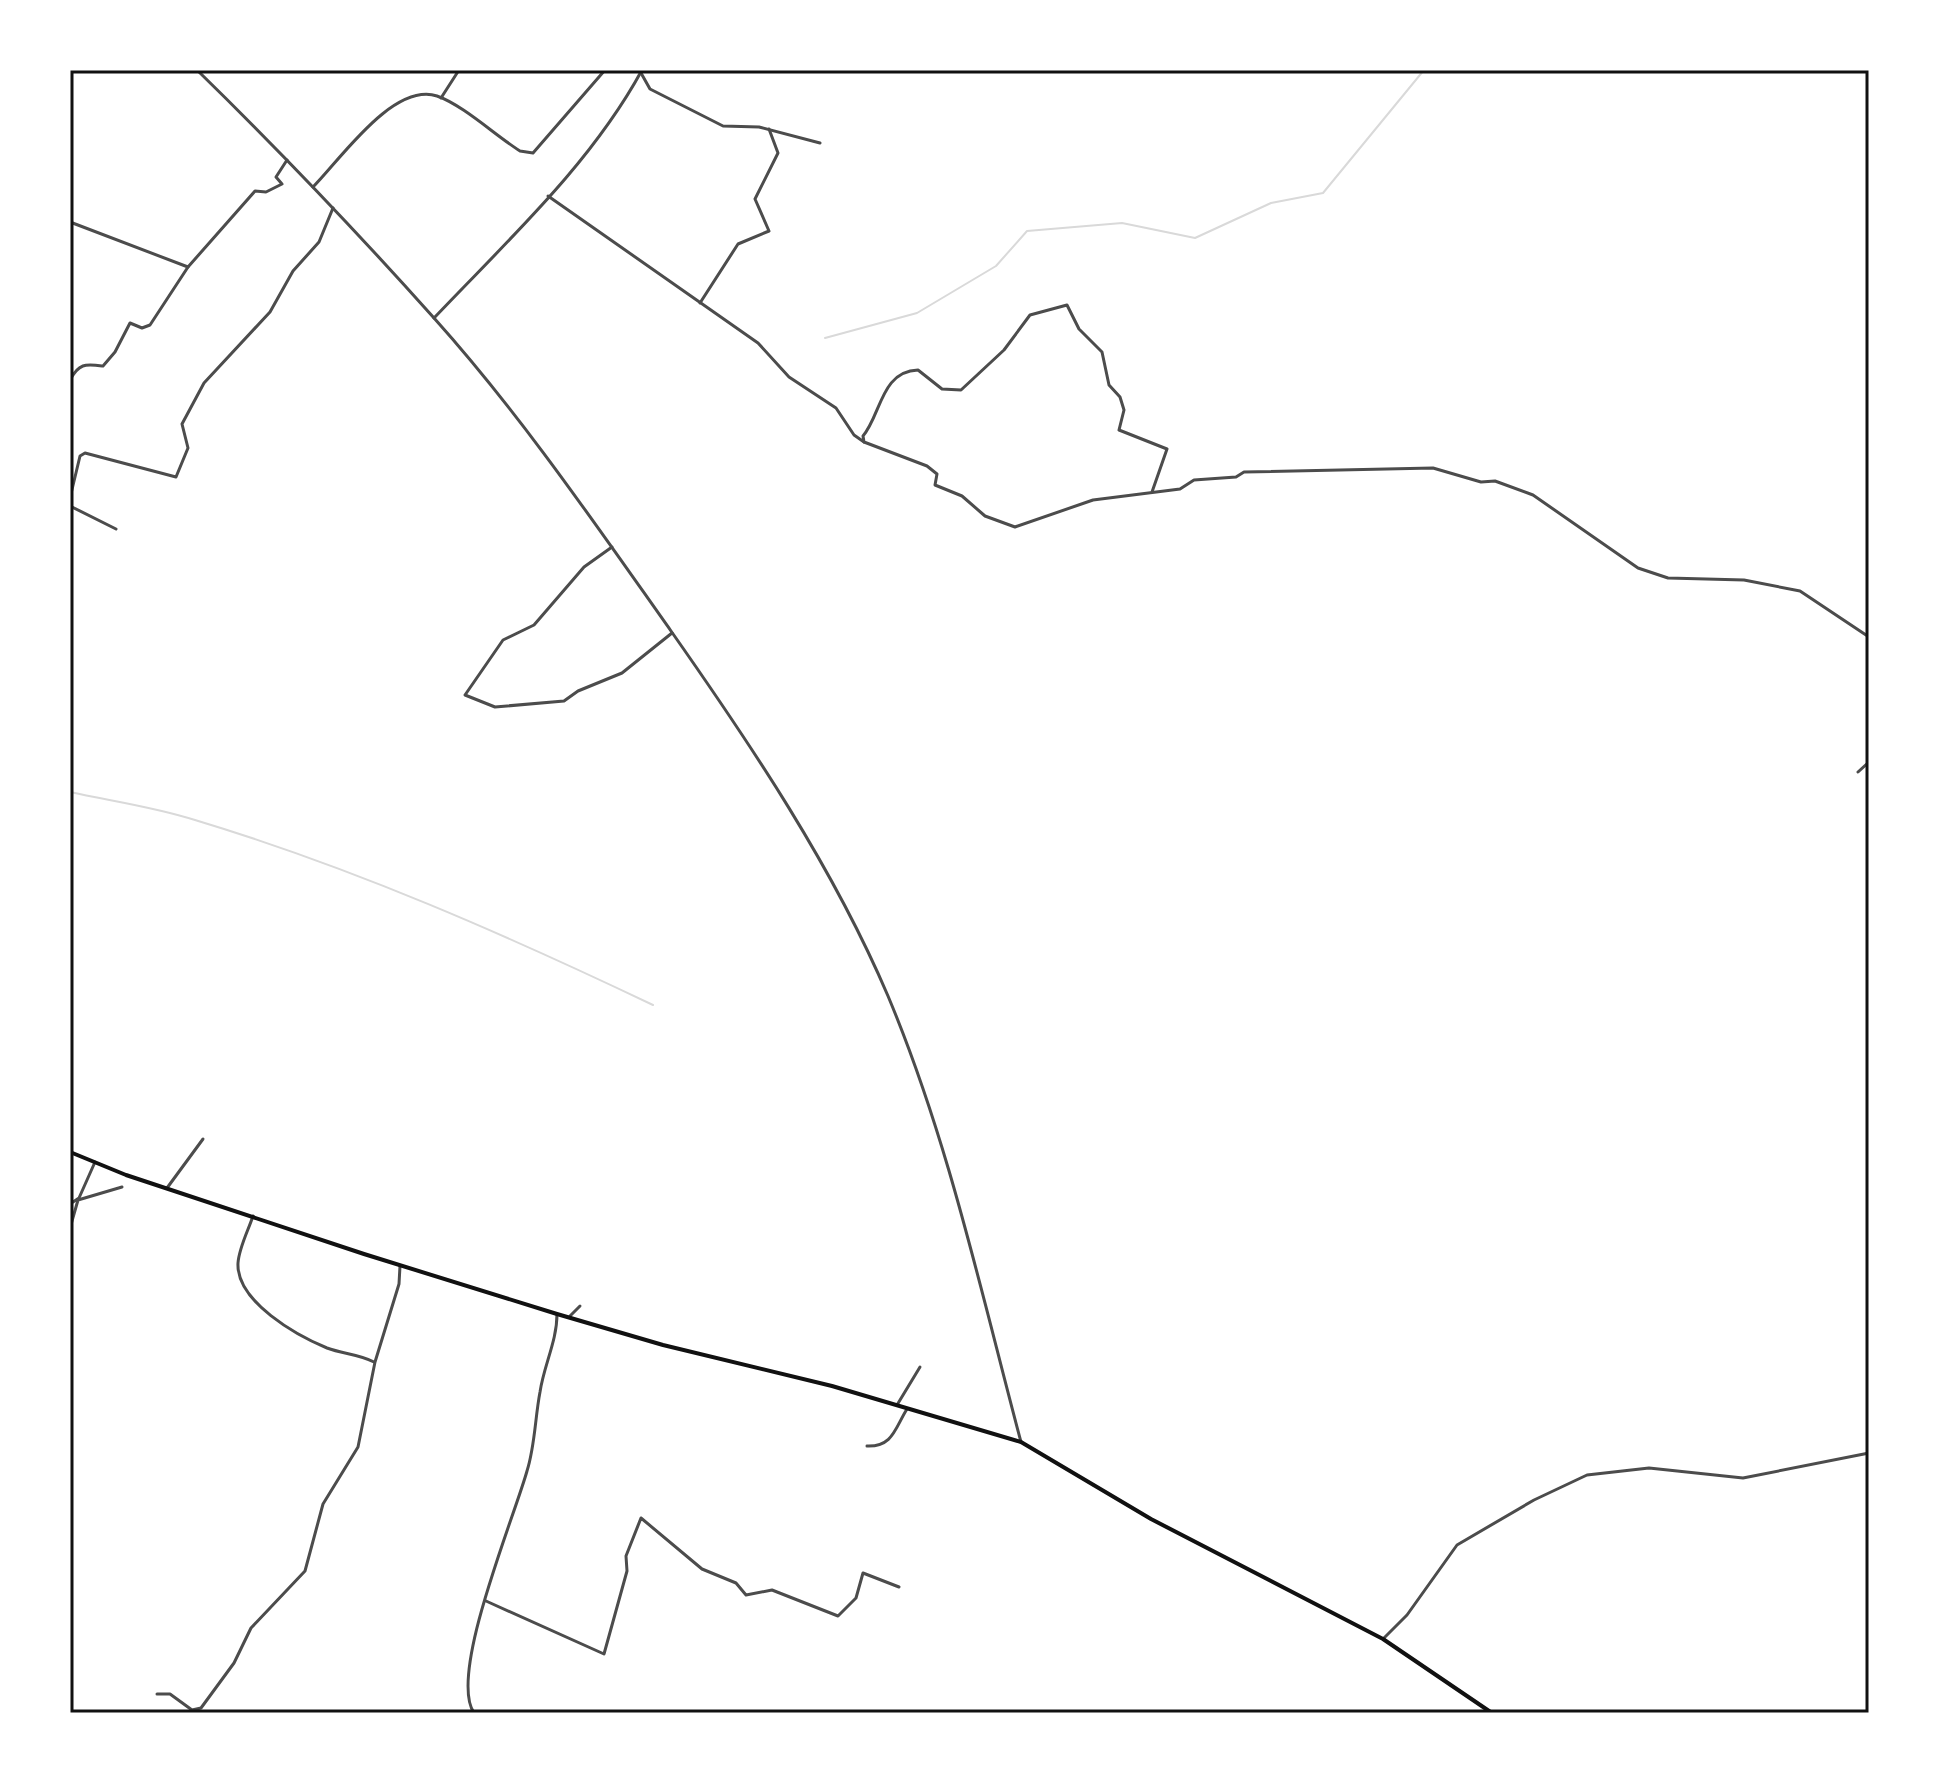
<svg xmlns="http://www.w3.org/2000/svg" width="1939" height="1783" viewBox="0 0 1939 1783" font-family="'Open Sans',sans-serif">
<rect width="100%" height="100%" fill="#fff"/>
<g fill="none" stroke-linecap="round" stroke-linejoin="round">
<!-- stream -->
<g stroke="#d9d9d9" stroke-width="2">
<path d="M 825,338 L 917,313 L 996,266 L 1027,231 L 1122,223 L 1195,238 L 1271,203 L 1323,193 L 1424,70"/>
<path d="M 70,792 C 111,801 155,807 195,820 C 354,868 504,934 653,1005"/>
</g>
<!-- minor -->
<g stroke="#4c4c4c" stroke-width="3">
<path d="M 641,73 L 650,89 L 723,126 L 759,127 L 820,143"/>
<path d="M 441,98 L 459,70"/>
<path d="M 313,187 C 340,160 393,82 437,96 C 463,105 496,136 520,151 L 533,153 L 605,70"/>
<path d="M 548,196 L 758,343 L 789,377 L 836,408 L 854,435 L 864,442"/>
<path d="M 70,222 L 188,267"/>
<path d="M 700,303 L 738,244 L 769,231 L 755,199 L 778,153 L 769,129"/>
<path d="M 70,380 C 79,363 85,364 103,366 L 115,352 L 130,323 L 142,328 L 150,325 L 188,267 L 255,191 L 266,192 L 282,184 L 276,177 L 287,160"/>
<path d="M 1152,492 L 1167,449 L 1119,430 L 1124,410 L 1120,397 L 1109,385 L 1102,352 L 1079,329 L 1067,305 L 1030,315 L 1004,350 L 961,390 L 942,389 L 918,370 C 881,371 881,415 863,436 L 864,442 L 927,466 L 937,474 L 935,485 L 962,496 L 985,516 L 1015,527 L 1093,500 L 1180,489 L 1194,480 L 1236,477 L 1244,472 L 1433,468 L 1481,482 L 1495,481 L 1533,495 L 1638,568 L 1668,578 L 1744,580 L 1800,591 L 1869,637"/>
<path d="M 70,498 L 80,456 L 85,453 L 176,477 L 188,448 L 182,424 L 204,383 L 270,312 L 293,271 L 319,242 L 333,208"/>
<path d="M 70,506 L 116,529"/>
<path d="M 612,547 L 584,567 L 534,625 L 503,640 L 465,695 L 495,707 L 564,701 L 578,691 L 622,673 L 672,633"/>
<path d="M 1858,772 L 1869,762"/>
<path d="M 167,1188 L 203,1139"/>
<path d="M 70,1204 L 79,1198 L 95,1162"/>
<path d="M 253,1216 C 248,1231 239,1248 238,1263 C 236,1302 298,1336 327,1348 C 343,1354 359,1354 374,1362"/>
<path d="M 70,1228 L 78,1200 L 122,1187"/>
<path d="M 570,1316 L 580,1306"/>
<path d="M 897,1405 L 920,1367"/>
<path d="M 867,1446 C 893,1447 895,1428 907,1409"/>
<path d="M 486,1601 L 604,1654 L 627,1571 L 626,1556 L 641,1518 L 702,1569 L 736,1583 L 746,1595 L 772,1590 L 838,1616 L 856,1598 L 863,1573 L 899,1587"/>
<path d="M 157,1694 L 170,1694 L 192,1710 L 201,1708 L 234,1663 L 251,1628 L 305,1571 L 323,1504 L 358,1447 L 375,1362 L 399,1284 L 400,1266"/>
<path d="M 474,1713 C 448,1675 514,1518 527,1471 C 535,1446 535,1418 540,1392 C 544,1365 557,1341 557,1314"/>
</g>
<!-- tertiary -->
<g stroke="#4c4c4c" stroke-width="3">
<path d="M 197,70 C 279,150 358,233 434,318 C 521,415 596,525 671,631 C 751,745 833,867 888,996 C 948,1139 981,1292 1021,1442"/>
<path d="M 434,318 C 507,241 591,164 642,70"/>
<path d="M 1384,1638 L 1407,1615 L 1457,1545 L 1534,1500 L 1587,1475 L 1649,1468 L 1743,1478 L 1869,1453"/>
</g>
<!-- secondary -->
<path stroke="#111" stroke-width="4" d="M 70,1152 L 126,1175 L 364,1254 L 557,1314 L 663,1345 L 832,1386 L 1021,1442 L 1151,1519 L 1383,1639 L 1492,1713"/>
</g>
<!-- border -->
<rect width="1939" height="1783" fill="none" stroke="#ffffff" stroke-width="144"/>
<rect x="72" y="72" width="1795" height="1639" fill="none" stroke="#111" stroke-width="3"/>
</svg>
